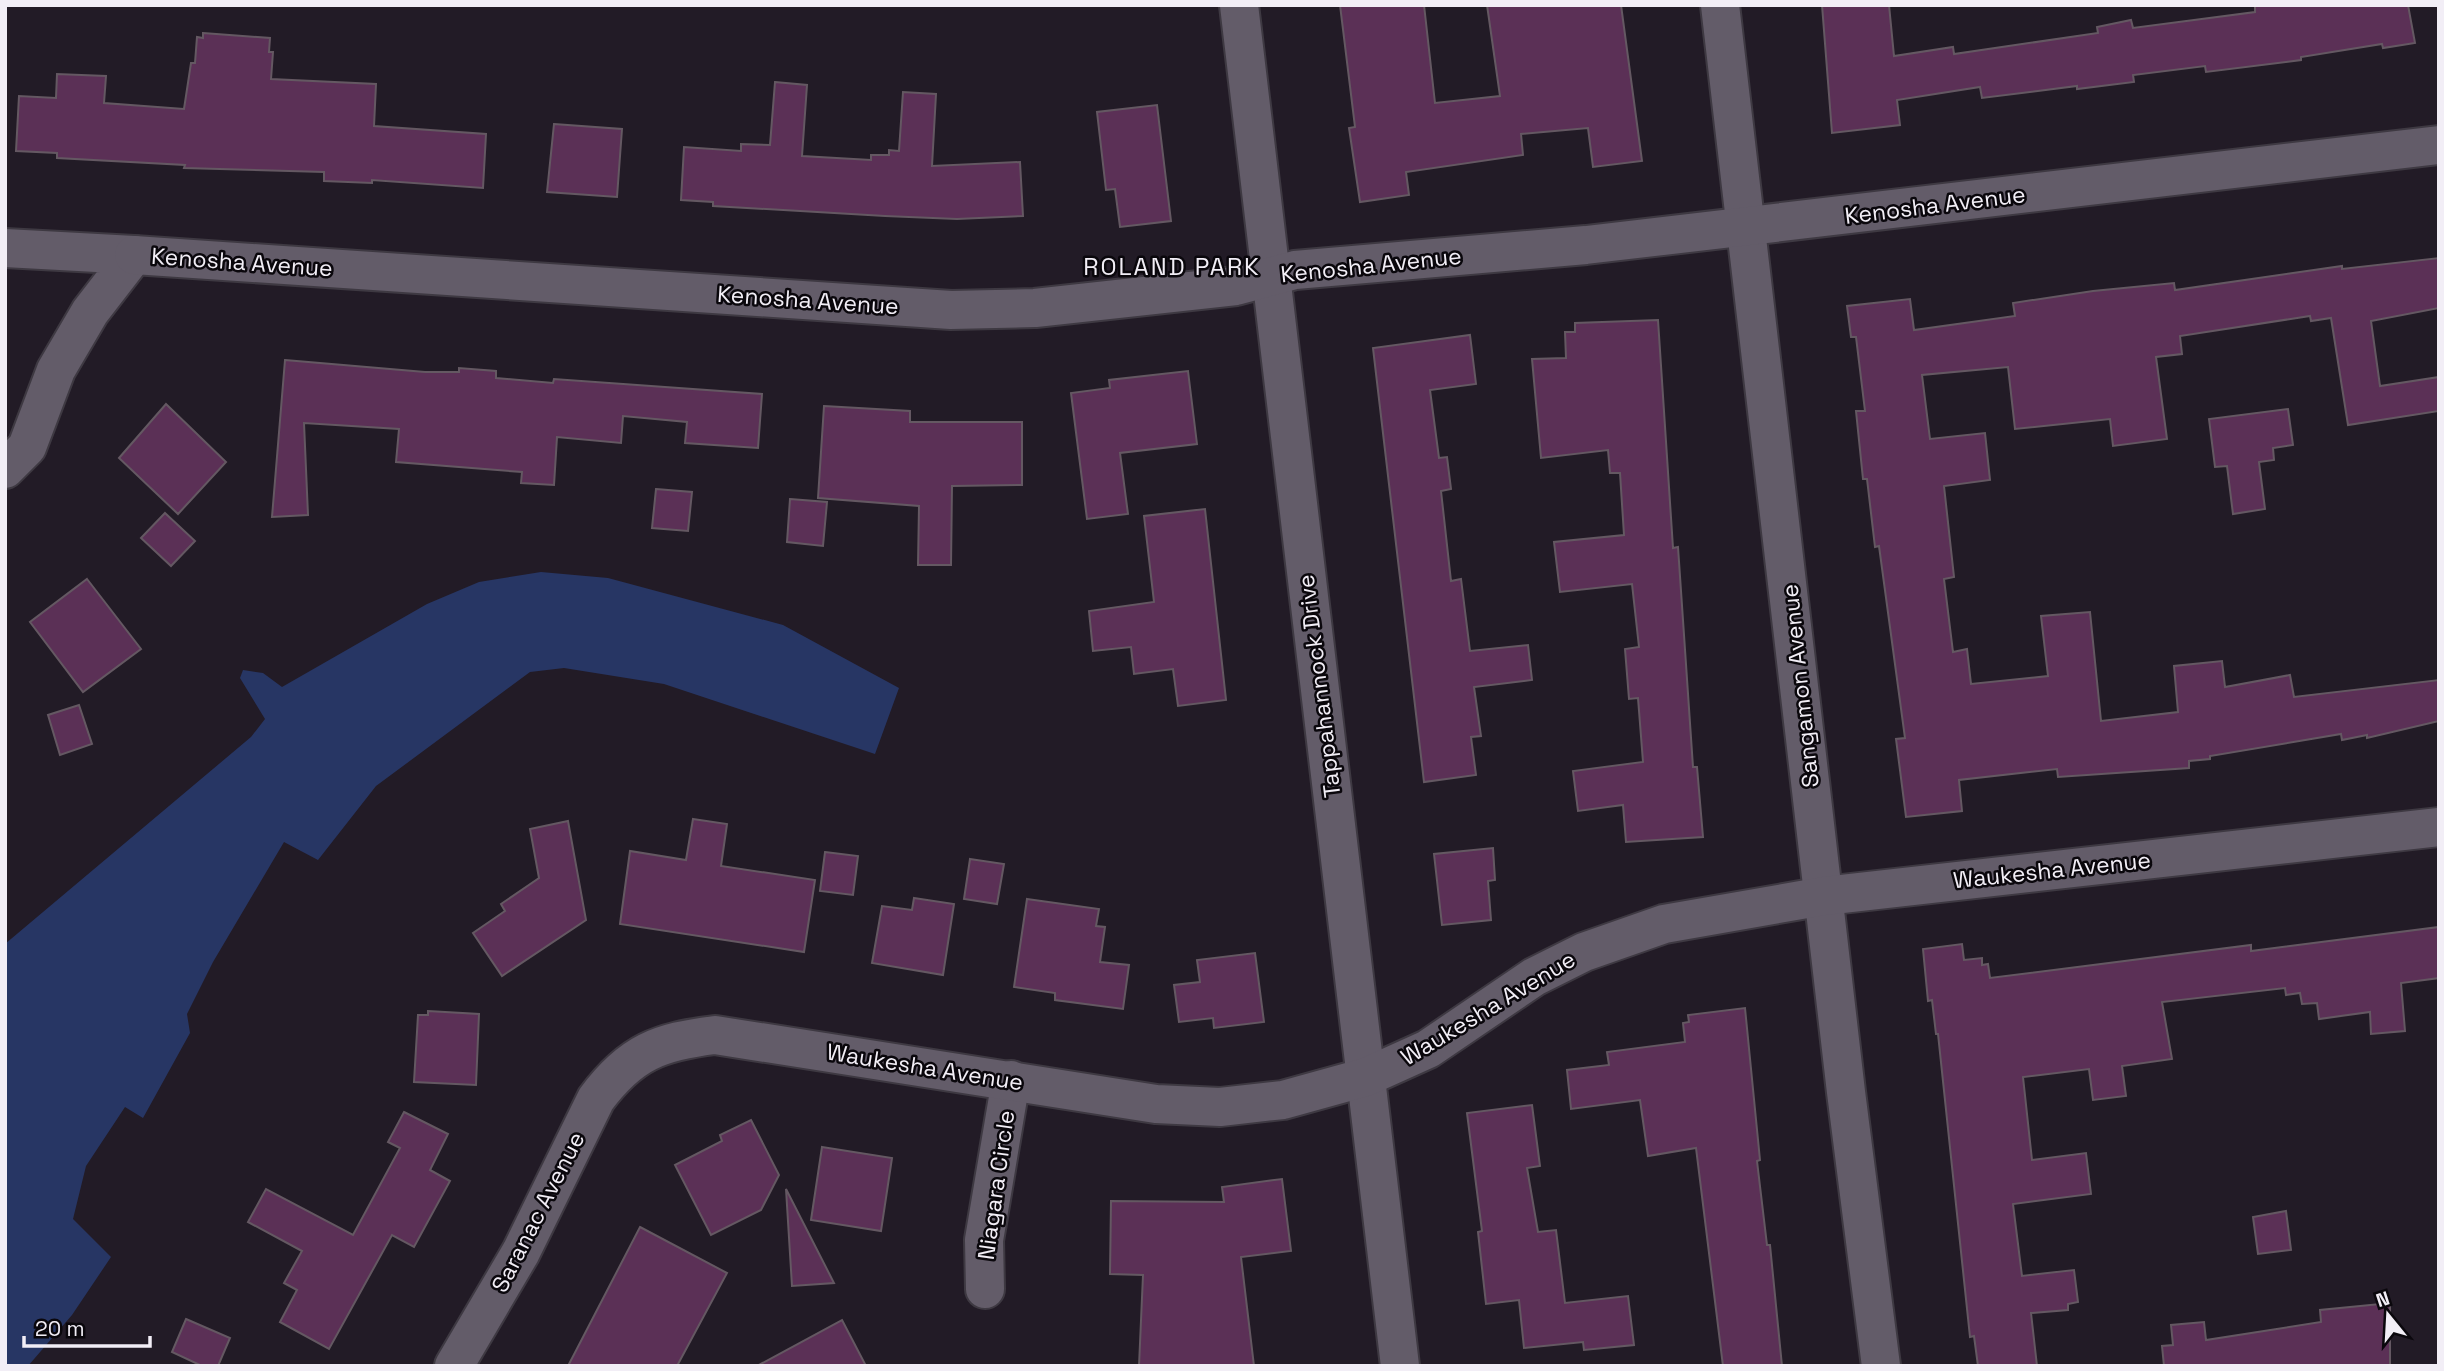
<svg xmlns="http://www.w3.org/2000/svg" width="2444" height="1371" viewBox="0 0 2444 1371" font-family="'Space Grotesk',sans-serif">
<rect width="100%" height="100%" fill="#221b26"/>
<!-- water -->
<path fill="#273664" d="M 541,572 L 608,578 L 783,625 L 899,688 L 875,754 L 664,684 L 564,668 L 530,672 L 376,786 L 318,860 L 284,842 L 213,962 L 187,1014 L 190,1033 L 143,1118 L 125,1107 L 86,1166 L 73,1219 L 111,1257 L 72,1315 L 28,1366 L 5,1366 L 5,944 L 251,737 L 265,719 L 240,678 L 243,670 L 263,673 L 282,687 L 427,604 L 479,582 Z"/>
<!-- building -->
<g fill="#5b3056" stroke="#645862" stroke-width="2">
<path d="M 1340,5 L 1424,5 L 1435,103 L 1500,96 L 1487,5 L 1621,5 L 1642,161 L 1593,167 L 1588,128 L 1521,134 L 1523,155 L 1406,172 L 1409,195 L 1360,202 L 1349,128 L 1355,127 Z"/>
<path d="M 1822,5 L 1889,5 L 1894,56 L 1953,47 L 1954,54 L 2098,33 L 2097,27 L 2131,20 L 2133,28 L 2255,12 L 2255,5 L 2408,5 L 2415,43 L 2383,48 L 2382,44 L 2301,57 L 2301,60 L 2206,72 L 2205,66 L 2133,75 L 2134,82 L 2077,89 L 2077,86 L 1982,98 L 1980,87 L 1897,100 L 1900,125 L 1832,133 Z"/>
<path d="M 203,33 L 270,38 L 269,52 L 273,52 L 271,79 L 376,84 L 374,126 L 486,134 L 483,188 L 372,180 L 372,183 L 324,181 L 324,172 L 184,168 L 185,165 L 57,158 L 57,153 L 16,151 L 19,96 L 56,98 L 57,74 L 106,76 L 104,103 L 184,109 L 191,63 L 195,63 L 197,37 L 203,38 Z"/>
<path d="M 775,82 L 807,85 L 802,156 L 871,160 L 871,155 L 889,155 L 889,150 L 899,151 L 903,92 L 936,94 L 932,166 L 1020,162 L 1023,216 L 957,219 L 885,216 L 713,206 L 713,202 L 681,200 L 684,147 L 741,151 L 741,144 L 770,145 Z"/>
<path d="M 1157,105 L 1171,221 L 1120,227 L 1115,189 L 1106,190 L 1097,112 Z"/>
<path d="M 554,124 L 622,129 L 617,197 L 547,192 Z"/>
<path d="M 2439,258 L 2439,308 L 2371,321 L 2380,386 L 2439,377 L 2439,411 L 2348,425 L 2331,318 L 2311,321 L 2310,316 L 2180,336 L 2182,354 L 2156,357 L 2167,439 L 2113,446 L 2110,419 L 2015,429 L 2008,367 L 1922,375 L 1930,439 L 1985,433 L 1990,480 L 1944,486 L 1954,577 L 1944,579 L 1953,652 L 1967,649 L 1971,684 L 2048,676 L 2041,616 L 2090,612 L 2101,721 L 2178,712 L 2174,666 L 2222,661 L 2225,687 L 2290,675 L 2294,697 L 2439,680 L 2439,721 L 2367,738 L 2367,735 L 2342,740 L 2341,734 L 2210,756 L 2210,759 L 2189,761 L 2189,768 L 2058,777 L 2057,769 L 1959,780 L 1962,811 L 1906,817 L 1896,739 L 1905,738 L 1879,546 L 1875,547 L 1867,479 L 1863,479 L 1856,411 L 1865,411 L 1856,337 L 1851,337 L 1847,306 L 1910,299 L 1914,330 L 2015,316 L 2013,303 L 2093,291 L 2174,283 L 2175,290 L 2342,266 L 2342,269 Z"/>
<path d="M 1658,320 L 1673,548 L 1678,547 L 1693,767 L 1697,767 L 1703,837 L 1626,842 L 1623,805 L 1578,811 L 1573,771 L 1643,762 L 1638,698 L 1629,699 L 1625,649 L 1639,647 L 1632,584 L 1560,592 L 1554,542 L 1624,535 L 1620,473 L 1610,473 L 1608,450 L 1541,458 L 1532,359 L 1566,358 L 1565,332 L 1575,332 L 1575,323 Z"/>
<path d="M 1470,335 L 1476,384 L 1430,390 L 1439,458 L 1447,457 L 1451,489 L 1441,491 L 1451,581 L 1461,579 L 1470,651 L 1528,645 L 1532,680 L 1474,687 L 1481,736 L 1471,737 L 1476,775 L 1424,782 L 1373,348 Z"/>
<path d="M 285,360 L 425,372 L 459,372 L 459,368 L 496,371 L 496,378 L 553,383 L 554,379 L 762,394 L 758,448 L 685,443 L 687,422 L 623,416 L 621,443 L 557,437 L 554,485 L 521,483 L 522,472 L 396,462 L 399,429 L 304,423 L 308,515 L 272,517 Z"/>
<path d="M 1188,371 L 1197,444 L 1120,453 L 1128,514 L 1087,519 L 1071,393 L 1110,388 L 1109,380 Z"/>
<path d="M 166,404 L 226,462 L 178,514 L 119,458 Z"/>
<path d="M 824,406 L 910,411 L 910,422 L 1022,422 L 1022,485 L 952,486 L 951,565 L 918,565 L 919,506 L 818,498 Z"/>
<path d="M 2288,409 L 2293,445 L 2273,448 L 2274,460 L 2259,462 L 2265,509 L 2233,514 L 2227,466 L 2215,467 L 2209,419 Z"/>
<path d="M 656,489 L 692,492 L 688,531 L 652,528 Z"/>
<path d="M 790,499 L 827,502 L 823,546 L 787,542 Z"/>
<path d="M 1205,509 L 1226,700 L 1178,706 L 1173,669 L 1134,674 L 1131,647 L 1093,651 L 1089,611 L 1154,602 L 1144,516 Z"/>
<path d="M 165,513 L 195,541 L 171,566 L 141,538 Z"/>
<path d="M 87,579 L 141,649 L 83,692 L 30,622 Z"/>
<path d="M 79,705 L 92,744 L 60,755 L 48,715 Z"/>
<path d="M 693,819 L 727,824 L 721,866 L 815,880 L 804,952 L 620,924 L 630,851 L 686,860 Z"/>
<path d="M 568,821 L 586,920 L 502,976 L 473,933 L 505,911 L 501,904 L 539,878 L 530,829 Z"/>
<path d="M 1493,848 L 1495,880 L 1488,881 L 1491,920 L 1442,925 L 1434,854 Z"/>
<path d="M 825,852 L 858,856 L 853,895 L 820,891 Z"/>
<path d="M 970,859 L 1004,864 L 997,904 L 964,899 Z"/>
<path d="M 914,898 L 954,904 L 943,975 L 872,963 L 882,906 L 912,910 Z"/>
<path d="M 1027,899 L 1099,909 L 1096,926 L 1105,927 L 1100,962 L 1129,965 L 1123,1009 L 1055,1000 L 1055,993 L 1014,987 Z"/>
<path d="M 2439,927 L 2439,978 L 2401,983 L 2405,1031 L 2371,1034 L 2370,1012 L 2319,1019 L 2317,1003 L 2302,1004 L 2300,993 L 2286,995 L 2285,988 L 2162,1002 L 2172,1059 L 2122,1066 L 2126,1096 L 2093,1100 L 2089,1069 L 2023,1077 L 2032,1160 L 2086,1153 L 2091,1194 L 2013,1204 L 2022,1276 L 2074,1270 L 2078,1302 L 2068,1304 L 2068,1310 L 2031,1313 L 2037,1366 L 1978,1366 L 1974,1336 L 1970,1337 L 1938,1034 L 1936,1034 L 1932,1000 L 1928,1001 L 1923,949 L 1962,944 L 1964,960 L 1982,958 L 1982,965 L 1988,964 L 1990,978 L 2251,945 L 2251,951 Z"/>
<path d="M 1255,953 L 1264,1022 L 1214,1028 L 1213,1018 L 1179,1022 L 1174,985 L 1200,982 L 1197,960 Z"/>
<path d="M 1745,1008 L 1760,1160 L 1757,1161 L 1767,1245 L 1770,1245 L 1782,1366 L 1723,1366 L 1696,1148 L 1648,1156 L 1640,1100 L 1571,1109 L 1567,1070 L 1609,1065 L 1607,1052 L 1685,1042 L 1683,1023 L 1689,1022 L 1688,1015 Z"/>
<path d="M 428,1011 L 479,1014 L 476,1085 L 414,1082 L 418,1015 L 428,1015 Z"/>
<path d="M 1532,1105 L 1540,1166 L 1527,1168 L 1538,1232 L 1556,1230 L 1565,1303 L 1628,1296 L 1634,1345 L 1584,1350 L 1583,1342 L 1524,1348 L 1519,1300 L 1486,1304 L 1478,1232 L 1482,1231 L 1467,1113 Z"/>
<path d="M 404,1112 L 448,1134 L 430,1170 L 450,1181 L 414,1247 L 392,1235 L 329,1349 L 280,1322 L 297,1290 L 284,1283 L 302,1251 L 248,1222 L 266,1189 L 353,1235 L 400,1148 L 388,1142 Z"/>
<path d="M 751,1120 L 779,1175 L 761,1210 L 711,1235 L 675,1165 L 722,1141 L 720,1135 Z"/>
<path d="M 822,1147 L 892,1158 L 881,1231 L 811,1220 Z"/>
<path d="M 1282,1179 L 1291,1251 L 1241,1257 L 1254,1366 L 1139,1366 L 1143,1275 L 1110,1274 L 1111,1201 L 1224,1202 L 1222,1187 Z"/>
<path d="M 786,1189 L 834,1283 L 792,1286 Z"/>
<path d="M 2286,1211 L 2291,1250 L 2258,1254 L 2253,1217 Z"/>
<path d="M 640,1227 L 727,1273 L 677,1366 L 568,1366 Z"/>
<path d="M 2390,1303 L 2390,1366 L 2164,1366 L 2162,1346 L 2173,1345 L 2171,1325 L 2204,1322 L 2206,1340 L 2321,1322 L 2320,1310 Z"/>
<path d="M 186,1319 L 230,1338 L 218,1366 L 202,1366 L 172,1352 Z"/>
<path d="M 842,1320 L 866,1366 L 757,1366 Z"/>
</g>
<g fill="none" stroke-linecap="round" stroke-linejoin="round">
<!-- minor casing -->
<g stroke="#3e3942" stroke-width="42">
<g id="minor">
<path d="M 1239,5 L 1400,1366"/>
<path d="M 1720,5 L 1846,1092 L 1881,1366"/>
<path d="M 5,248 L 134,255 L 90,312 L 56,370 L 27,447 L 5,469"/>
<path d="M 134,255 L 951,310 L 1035,308 L 1236,286 L 1295,270 L 1586,245 L 2439,145"/>
<path d="M 985,1289 L 984,1240 L 1011,1080"/>
<path d="M 454,1366 L 521,1252 L 596,1099 C 631,1052 659,1042 715,1035 L 1156,1104 L 1220,1107 L 1283,1100 L 1366,1077 L 1428,1049 L 1534,977 L 1584,952 L 1664,924 L 1824,896 L 2439,827"/>
</g>
</g>
<!-- minor -->
<use href="#minor" stroke="#635c69" stroke-width="38"/>
</g>
<g text-anchor="middle" stroke-width="5" stroke-linejoin="round" paint-order="stroke">
<!-- street labels -->
<g font-size="23" fill="#f2eef6" stroke="#0a070c">
<text transform="translate(1935 205) rotate(-7)" y="8">Kenosha Avenue</text>
<text transform="translate(242 262) rotate(4)" y="8">Kenosha Avenue</text>
<text transform="translate(1371 265) rotate(-6)" y="8">Kenosha Avenue</text>
<text transform="translate(808 300) rotate(4)" y="8">Kenosha Avenue</text>
<text transform="translate(1319 686) rotate(-97)" y="8">Tappahannock Drive</text>
<text transform="translate(1800 686) rotate(-96)" y="8">Sangamon Avenue</text>
<text transform="translate(2052 870) rotate(-6)" y="8">Waukesha Avenue</text>
<text transform="translate(1488 1008) rotate(-31)" y="8">Waukesha Avenue</text>
<text transform="translate(925 1067) rotate(9)" y="8">Waukesha Avenue</text>
<text transform="translate(996 1185) rotate(-82)" y="8">Niagara Circle</text>
<text transform="translate(538 1212) rotate(-63)" y="8">Saranac Avenue</text>
</g>
<!-- neighbourhood labels -->
<g font-size="24" letter-spacing="2" fill="#f2eef6" stroke="#0a070c">
<text x="1172" y="275">ROLAND PARK</text>
</g>
</g>
<!-- border -->
<rect width="2444" height="1371" fill="none" stroke="#f2eef6" stroke-width="14"/>
<!-- north arrow -->
<g transform="translate(2388 1315) rotate(342)" stroke="#0a070c" stroke-width="5" paint-order="stroke">
<path d="M0-5L12 26L0 18L-12 26Z" fill="#f2eef6"/>
<text y="-10" font-size="19" font-weight="bold" text-anchor="middle" fill="#f2eef6">N</text>
</g>
<!-- scale -->
<path d="M24 1336v10h126v-10" fill="none" stroke="#f2eef6" stroke-width="3.5"/>
<text x="35" y="1336" font-size="21" fill="#f2eef6" stroke="#0a070c" stroke-width="5" paint-order="stroke">20 m</text>
</svg>
